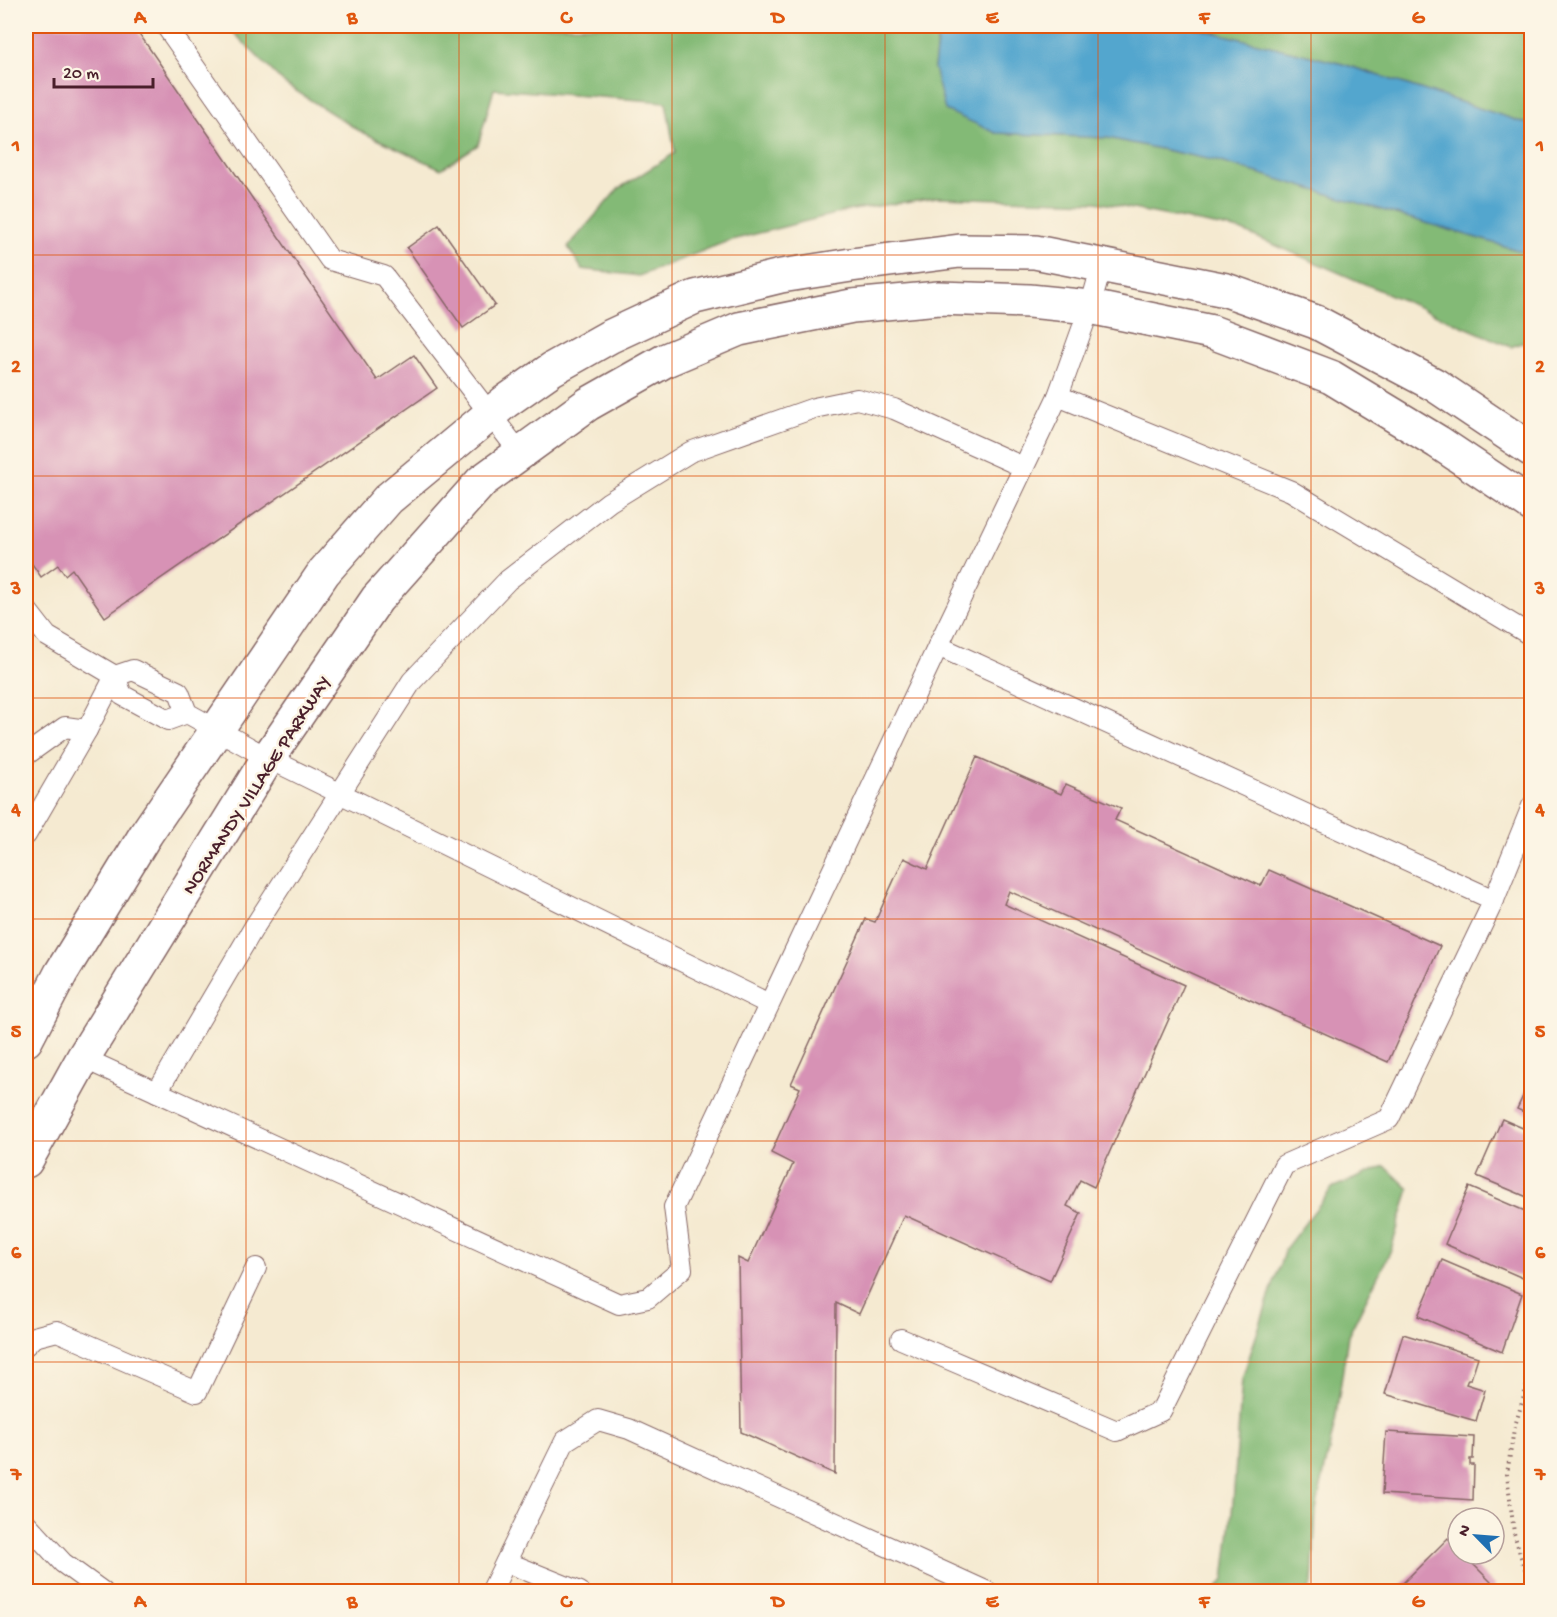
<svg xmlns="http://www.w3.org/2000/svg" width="1557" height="1617" viewBox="0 0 1557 1617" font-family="'Gochi Hand',sans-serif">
<rect width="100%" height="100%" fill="#fcf5e5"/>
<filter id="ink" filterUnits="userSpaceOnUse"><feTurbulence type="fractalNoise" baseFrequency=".0167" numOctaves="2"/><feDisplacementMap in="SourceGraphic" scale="12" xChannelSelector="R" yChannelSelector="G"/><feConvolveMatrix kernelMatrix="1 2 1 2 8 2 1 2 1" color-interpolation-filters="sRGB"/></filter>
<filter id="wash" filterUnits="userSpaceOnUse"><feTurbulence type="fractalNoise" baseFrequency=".008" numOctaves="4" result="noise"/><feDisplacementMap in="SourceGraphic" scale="24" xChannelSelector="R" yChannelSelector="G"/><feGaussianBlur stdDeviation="1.35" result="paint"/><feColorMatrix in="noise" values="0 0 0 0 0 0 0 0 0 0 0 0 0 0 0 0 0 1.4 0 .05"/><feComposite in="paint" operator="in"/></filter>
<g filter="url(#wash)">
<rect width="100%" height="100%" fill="#f5ead1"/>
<!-- forest -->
<g fill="#83ba76" stroke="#666c50" stroke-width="1.5">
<path d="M 227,26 L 939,26 L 934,68 L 996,133 L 1108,138 L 1217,161 L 1531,254 L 1531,339 L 1511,347 L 1240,230 L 1097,202 L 937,197 L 846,211 L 728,241 L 639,276 L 582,269 L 568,247 L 618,189 L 675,153 L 666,102 L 494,89 L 478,145 L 441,169 L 358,130 L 285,84 Z"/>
<path d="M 1188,26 L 1531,26 L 1531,125 L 1343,64 Z"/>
<path d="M 1385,1166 L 1409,1189 L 1391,1250 L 1348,1336 L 1335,1422 L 1316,1510 L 1312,1584 L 1308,1591 L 1215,1591 L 1224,1580 L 1233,1503 L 1242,1379 L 1285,1249 L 1332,1188 Z"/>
</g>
<!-- water -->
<path fill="#52a6ce" stroke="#4e627c" stroke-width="1.5" d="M 939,26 L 1188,26 L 1343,64 L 1531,125 L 1531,254 L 1217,161 L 1108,138 L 996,133 L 945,110 L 934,68 Z"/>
<g id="blocks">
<!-- building -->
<g fill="#d792b5">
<path d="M 26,26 L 134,26 L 377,380 L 414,355 L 437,388 L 105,617 L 72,569 L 65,575 L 58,565 L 41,577 L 26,555 Z"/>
<path d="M 439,225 L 495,305 L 463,328 L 407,248 Z"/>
<path d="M 977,757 L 1061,794 L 1066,784 L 1121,808 L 1115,820 L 1261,886 L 1269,870 L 1440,946 L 1388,1062 L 1009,891 L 1004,904 L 1184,985 L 1094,1187 L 1080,1180 L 1067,1206 L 1081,1213 L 1050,1281 L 904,1215 L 859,1314 L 836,1303 L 835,1474 L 741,1432 L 738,1258 L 748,1263 L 793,1164 L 771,1153 L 800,1088 L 791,1084 L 866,919 L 875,922 L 904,858 L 927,869 Z"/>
<path d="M 1532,1077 L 1532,1116 L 1517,1109 Z"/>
<path d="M 1502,1119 L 1532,1132 L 1532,1199 L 1477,1176 Z"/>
<path d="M 1469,1187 L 1532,1214 L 1532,1239 L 1528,1237 L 1525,1242 L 1532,1245 L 1532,1282 L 1445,1244 Z"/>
<path d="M 1442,1260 L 1522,1294 L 1502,1352 L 1418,1316 Z"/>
<path d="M 1403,1334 L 1478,1357 L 1471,1379 L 1468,1379 L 1466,1384 L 1485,1390 L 1476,1421 L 1385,1394 Z"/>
<path d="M 1386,1432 L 1474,1437 L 1473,1459 L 1470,1459 L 1470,1465 L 1474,1465 L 1473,1500 L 1382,1494 Z"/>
<path d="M 1448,1538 L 1458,1549 L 1458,1554 L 1463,1554 L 1495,1586 L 1490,1592 L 1394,1592 Z"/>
</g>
</g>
</g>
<g filter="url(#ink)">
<use href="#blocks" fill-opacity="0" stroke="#866665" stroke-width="1.5"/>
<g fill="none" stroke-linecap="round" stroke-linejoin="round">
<!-- lane casing -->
<g stroke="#866665" stroke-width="22">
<g id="lane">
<path d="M 166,26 L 330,260 L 384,276 L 520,453"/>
<path d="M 1058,396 L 1291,491 L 1532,636"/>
<path d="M 26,609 L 47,636 L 115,676 L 87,730 L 26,835"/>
<path d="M 938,646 L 1494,900 L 1532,806"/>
<path d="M 187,713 L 168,720 L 122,695 L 115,676 L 133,670 L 179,692 L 187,713 L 268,758 L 769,1004"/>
<path d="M 26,755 L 65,727 L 87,730"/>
<path d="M 83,1058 L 619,1304 L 648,1298 L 682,1269 L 674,1207 L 938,646 L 1058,396 L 1090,307 L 1102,265"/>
<path d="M 157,1092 L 253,929 L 412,681 L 508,580 L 609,502 L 690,452 L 814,408 L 857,399 L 894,409 L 1023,467"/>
<path d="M 901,1339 L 1117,1431 L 1161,1411 L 1284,1165 L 1389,1119 L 1494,900"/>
<path d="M 26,1345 L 34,1337 L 57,1331 L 197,1392 L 256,1268"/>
<path d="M 26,1523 L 63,1563 L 103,1592"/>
<path d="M 506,1562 L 580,1592"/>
<path d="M 491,1592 L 565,1441 L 598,1420 L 629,1429 L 988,1592"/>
</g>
</g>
<!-- street casing -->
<g stroke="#866665" stroke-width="36">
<g id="street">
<path d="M 26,1040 L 61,973 L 146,834 L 324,572 L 388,499 L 505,402 L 552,369 L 609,337 L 695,297 L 781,276 L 851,265 L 960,251 L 1035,252 L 1226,290 L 1316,322 L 1435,385 L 1532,450"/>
<path d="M 26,1161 L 83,1058 L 268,758 L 377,599 L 482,481 L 588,404 L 666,360 L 739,329 L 852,306 L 939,298 L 1029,301 L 1090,307 L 1212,332 L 1331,377 L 1438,442 L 1532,505"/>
</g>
</g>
<!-- path -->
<path stroke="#866665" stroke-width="4" stroke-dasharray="1.5 4.5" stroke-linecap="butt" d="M 1532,1369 L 1514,1429 L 1507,1474 L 1514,1533 L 1523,1564 L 1532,1585"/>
<!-- lane -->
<use href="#lane" stroke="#fff" stroke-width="20"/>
<!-- street -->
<use href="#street" stroke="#fff" stroke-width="33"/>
</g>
</g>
<!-- grid -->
<path fill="none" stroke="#e0560e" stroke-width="1.5" stroke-opacity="0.55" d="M 246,26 L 246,1592M 459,26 L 459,1592M 672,26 L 672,1592M 885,26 L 885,1592M 1098,26 L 1098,1592M 1311,26 L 1311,1592M 26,255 L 1532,255M 26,476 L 1532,476M 26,698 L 1532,698M 26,919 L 1532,919M 26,1141 L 1532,1141M 26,1362 L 1532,1362"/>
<g text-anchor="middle" stroke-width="5" stroke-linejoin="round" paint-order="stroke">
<!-- street labels -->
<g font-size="20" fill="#4a1f2b" stroke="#fcf5e5">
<text transform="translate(255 784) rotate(-57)" y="7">NORMANDY VILLAGE PARKWAY</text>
</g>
</g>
<!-- margin -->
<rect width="1557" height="1617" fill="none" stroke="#fcf5e5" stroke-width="66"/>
<!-- north arrow -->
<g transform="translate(1476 1536) rotate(295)"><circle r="28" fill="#fcf5e5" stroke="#b59f9b" stroke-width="1.5"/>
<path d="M0-4.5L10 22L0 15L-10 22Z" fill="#1f6fb2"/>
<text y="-9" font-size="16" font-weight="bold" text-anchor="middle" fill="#4a1f2b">N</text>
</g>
<!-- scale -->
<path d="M54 78v9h99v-9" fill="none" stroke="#4a1f2b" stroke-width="3"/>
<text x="63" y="78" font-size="18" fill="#4a1f2b" stroke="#fcf5e5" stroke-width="4.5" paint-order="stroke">20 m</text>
<rect x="33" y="33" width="1491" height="1551" fill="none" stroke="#e0560e" stroke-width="2"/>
<g font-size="20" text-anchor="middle" font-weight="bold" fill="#e0560e">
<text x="140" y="23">A</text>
<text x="352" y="23">B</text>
<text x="566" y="23">C</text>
<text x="778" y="23">D</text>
<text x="992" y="23">E</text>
<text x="1204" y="23">F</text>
<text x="1418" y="23">G</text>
<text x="16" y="151">1</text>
<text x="1540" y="151">1</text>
<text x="16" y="372">2</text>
<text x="1540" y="372">2</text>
<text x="16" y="594">3</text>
<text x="1540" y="594">3</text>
<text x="16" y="815">4</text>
<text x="1540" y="815">4</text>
<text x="16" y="1037">5</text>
<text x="1540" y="1037">5</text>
<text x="16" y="1258">6</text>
<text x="1540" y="1258">6</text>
<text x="16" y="1480">7</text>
<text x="1540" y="1480">7</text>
<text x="140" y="1607">A</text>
<text x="352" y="1607">B</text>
<text x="566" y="1607">C</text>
<text x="778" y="1607">D</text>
<text x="992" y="1607">E</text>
<text x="1204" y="1607">F</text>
<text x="1418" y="1607">G</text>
</g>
</svg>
